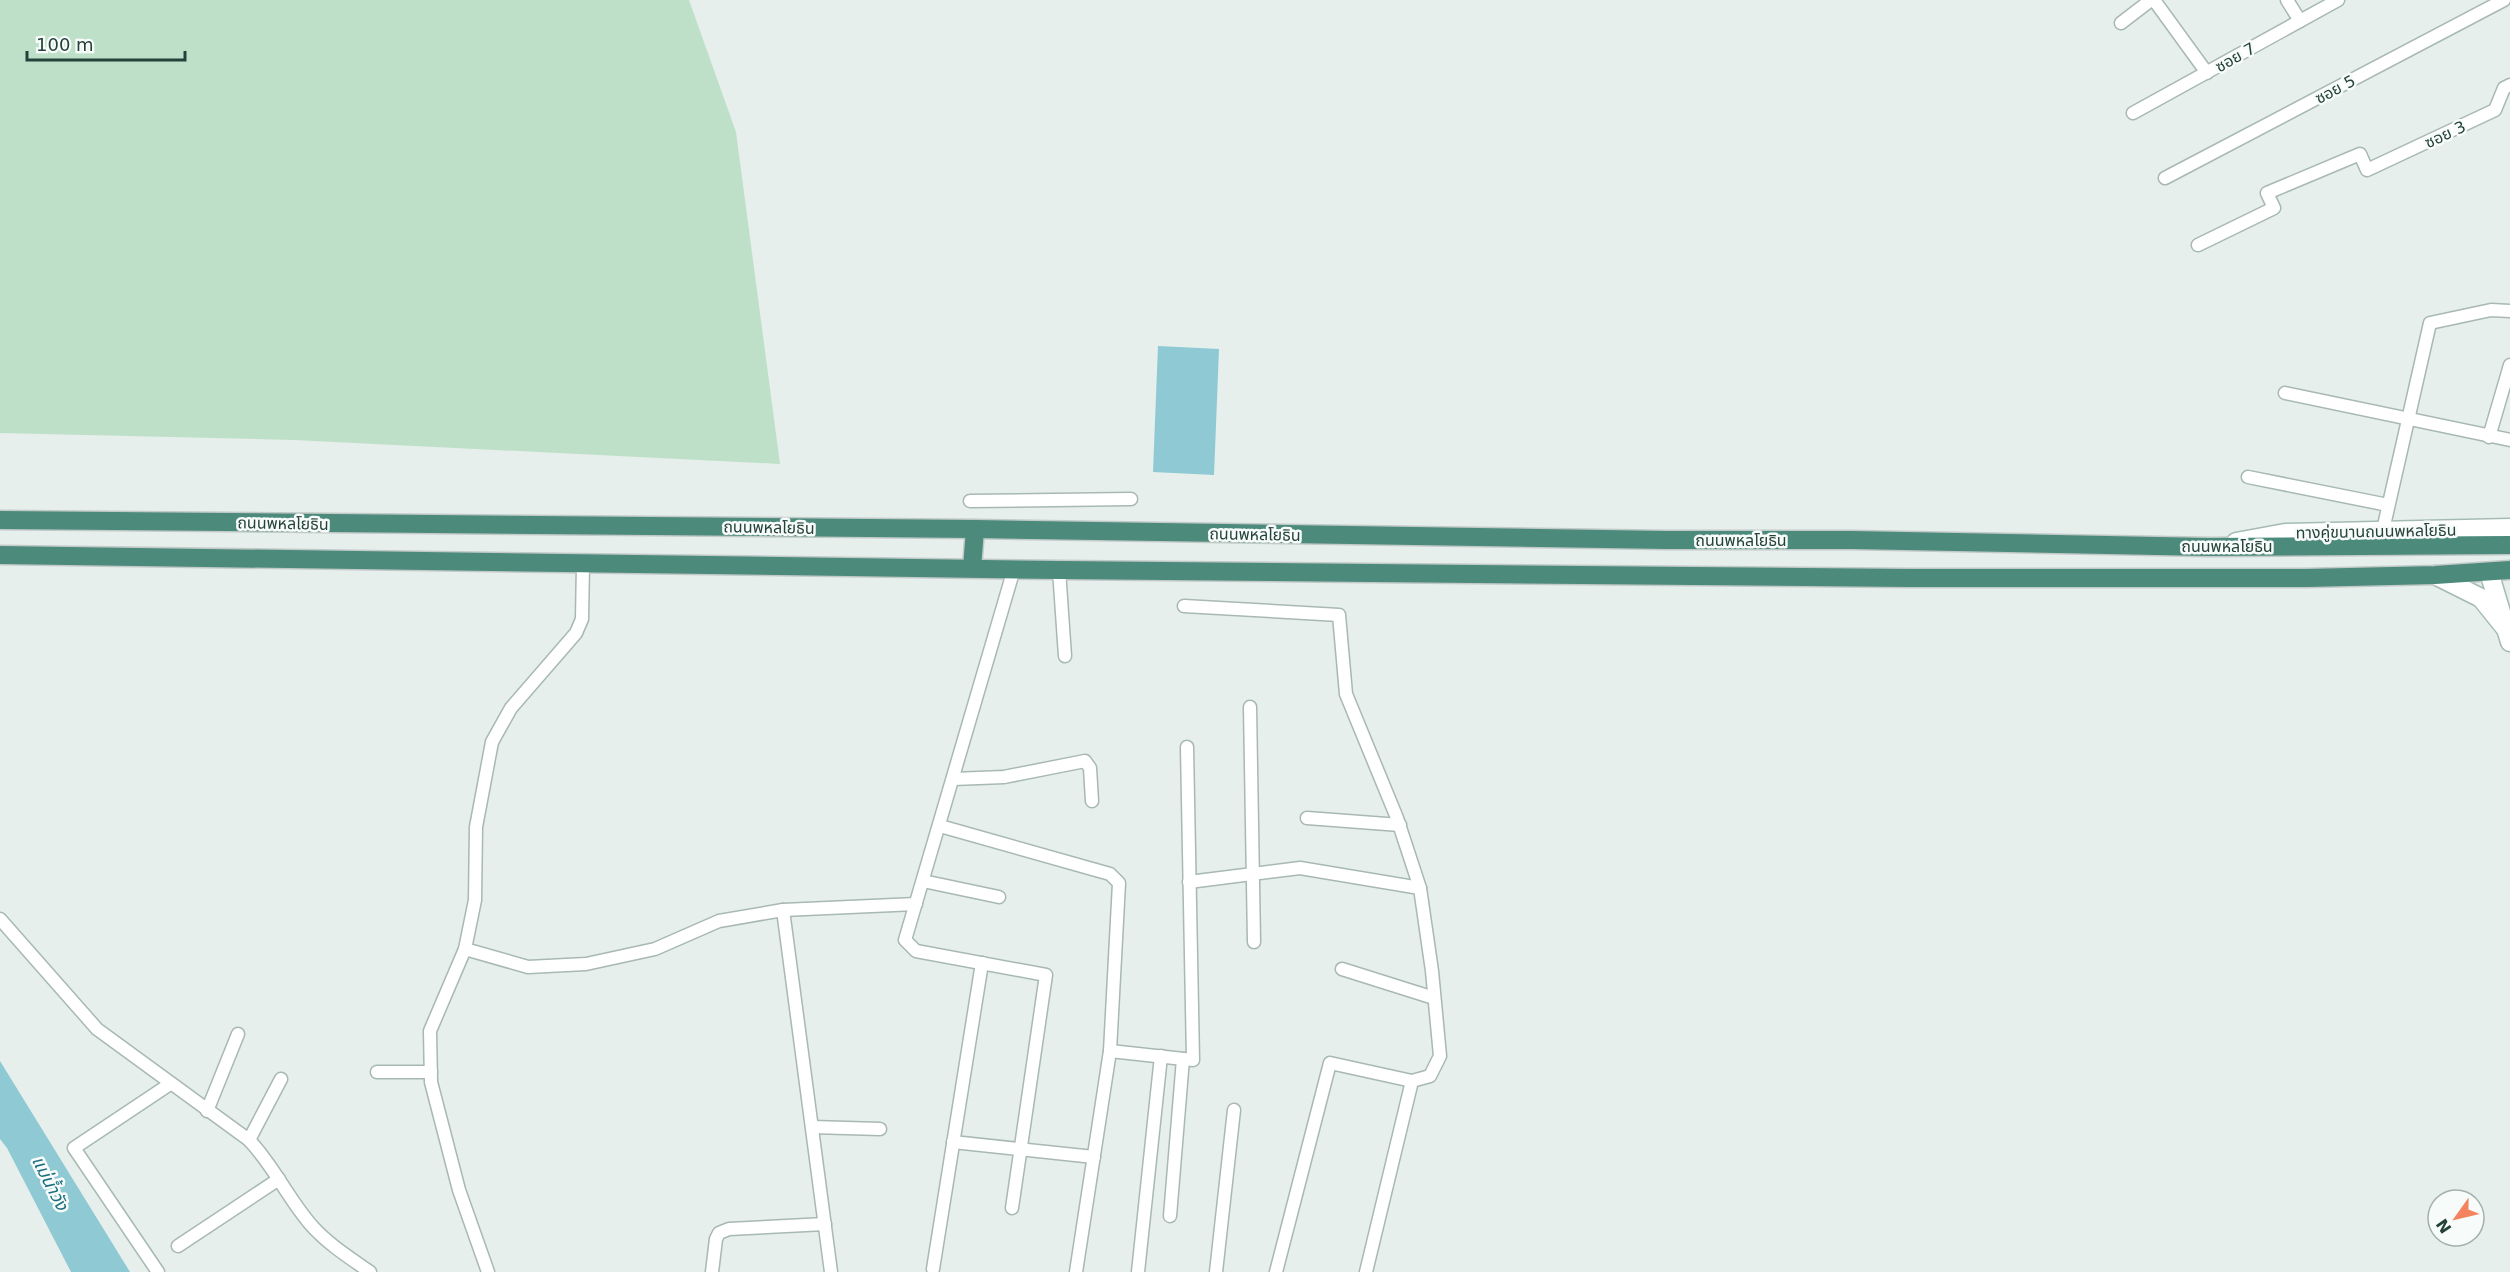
<svg xmlns="http://www.w3.org/2000/svg" width="2510" height="1272" viewBox="0 0 2510 1272" font-family="'DejaVu Sans','Noto Sans Thai',sans-serif">
<rect width="100%" height="100%" fill="#e6efeb"/>
<!-- green -->
<path fill="#bfe0c8" d="M 0,0 L 689,0 L 736,132 L 780,464 L 294,440 L 0,433 Z"/>
<!-- water -->
<g fill="#8ec9d4">
<path d="M 1158,346 L 1219,349 L 1214,475 L 1153,472 Z"/>
<path d="M 0,1061 L 130,1272 L 71,1272 L 7,1148 L 0,1139 Z"/>
</g>
<g fill="none" stroke-linecap="round" stroke-linejoin="round">
<!-- minor casing -->
<g stroke="#a8b8b2" stroke-width="15">
<g id="minor">
<path d="M 2154,0 L 2207,73"/>
<path d="M 2287,0 L 2300,21"/>
<path d="M 2121,23 L 2151,0"/>
<path d="M 2133,113 L 2338,0"/>
<path d="M 2165,178 L 2504,0"/>
<path d="M 2198,245 L 2274,208 L 2267,193 L 2360,154 L 2367,170 L 2495,110 L 2504,88 L 2510,85"/>
<path d="M 2285,393 L 2510,440"/>
<path d="M 2489,437 L 2510,365"/>
<path d="M 2248,477 L 2388,505"/>
<path d="M 970,501 L 1131,499"/>
<path d="M 2383,530 L 2430,323 L 2491,310 L 2510,311"/>
<path d="M 1059,570 L 1065,656"/>
<path d="M 1184,606 L 1339,615 L 1346,694 L 1397,818 L 1420,888 L 1432,971 L 1440,1056 L 1430,1076 L 1412,1081 L 1330,1063 L 1276,1272"/>
<path d="M 1250,707 L 1254,942"/>
<path d="M 953,779 L 1004,777 L 1085,761 L 1090,768 L 1092,801"/>
<path d="M 1307,818 L 1400,825"/>
<path d="M 940,826 L 1110,874 L 1119,883 L 1110,1051 L 1076,1272"/>
<path d="M 923,881 L 999,897"/>
<path d="M 1189,882 L 1300,868 L 1420,888"/>
<path d="M 783,910 L 831,1272"/>
<path d="M 0,919 L 97,1029 L 249,1140 C 274,1166 288,1199 312,1226 C 328,1244 350,1258 370,1272"/>
<path d="M 465,949 L 528,967 L 586,964 L 655,949 L 719,921 L 783,910 L 916,904"/>
<path d="M 1342,969 L 1434,998"/>
<path d="M 1110,1051 L 1193,1060 L 1187,747"/>
<path d="M 377,1072 L 431,1072"/>
<path d="M 207,1111 L 238,1034"/>
<path d="M 812,1127 L 880,1129"/>
<path d="M 249,1140 L 281,1079"/>
<path d="M 953,1142 L 1094,1157"/>
<path d="M 1012,1208 L 1046,975 L 916,951 L 905,940 L 1014,569"/>
<path d="M 1170,1216 L 1183,1059"/>
<path d="M 178,1246 L 279,1179"/>
<path d="M 933,1269 L 982,963"/>
<path d="M 158,1272 L 74,1148 L 170,1084"/>
<path d="M 488,1272 L 459,1190 L 431,1082 L 430,1031 L 465,949 L 475,900 L 476,827 L 492,742 L 511,708 L 576,633 L 582,619 L 583,564"/>
<path d="M 712,1272 L 716,1239 L 719,1233 L 729,1229 L 825,1224"/>
<path d="M 1138,1272 L 1161,1056"/>
<path d="M 1216,1272 L 1234,1110"/>
<path d="M 1366,1272 L 1412,1081"/>
</g>
</g>
<!-- secondary casing -->
<g stroke="#a4bbb3" stroke-width="21">
<g id="secondary">
<path d="M 2236,542 L 2285,533 L 2510,528"/>
<path d="M 2489,572 L 2510,642"/>
<path d="M 2435,575 L 2481,598 L 2506,629"/>
</g>
</g>
<!-- trunk casing -->
<g stroke="#c2cac8" stroke-width="21">
<g id="trunk">
<path d="M 0,520 L 975,529 L 1667,540 L 1852,540 L 2208,547 L 2510,545"/>
<path d="M 0,555 L 1059,570 L 1909,578 L 2306,578 L 2435,575 L 2510,570"/>
<path d="M 972,568 L 975,529"/>
</g>
</g>
<!-- minor -->
<use href="#minor" stroke="#fff" stroke-width="12"/>
<!-- secondary -->
<use href="#secondary" stroke="#fff" stroke-width="18"/>
<!-- trunk -->
<use href="#trunk" stroke="#4c8a7c" stroke-width="18"/>
</g>
<g text-anchor="middle" stroke-width="5" stroke-linejoin="round" paint-order="stroke">
<!-- street labels -->
<g font-size="16" fill="#24423a" stroke="#f7fbf9">
<text transform="translate(2235 57) rotate(-29)" y="6">ซอย 7</text>
<text transform="translate(2335 89) rotate(-28)" y="6">ซอย 5</text>
<text transform="translate(2445 134) rotate(-25)" y="6">ซอย 3</text>
<text transform="translate(283 523) rotate(1)" y="6">ถนนพหลโยธิน</text>
<text transform="translate(769 527) rotate(1)" y="6">ถนนพหลโยธิน</text>
<text transform="translate(2376 531) rotate(-1)" y="6">ทางคู่ขนานถนนพหลโยธิน</text>
<text transform="translate(1255 534) rotate(1)" y="6">ถนนพหลโยธิน</text>
<text x="1741" y="546">ถนนพหลโยธิน</text>
<text x="2227" y="552">ถนนพหลโยธิน</text>
</g>
<!-- water labels -->
<g font-size="18" font-style="italic" fill="#1c6f80" stroke="#f7fbf9">
<text transform="translate(50 1183) rotate(63)" y="6">แม่น้ำวัง</text>
</g>
</g>
<!-- north arrow -->
<g transform="translate(2456 1218) rotate(236)"><circle r="28" fill="#f7fbf9" stroke="#a3b1ad" stroke-width="1.5"/>
<path d="M0-4.5L10 22L0 15L-10 22Z" fill="#f4845f"/>
<text y="-9" font-size="16" font-weight="bold" text-anchor="middle" fill="#24423a">N</text>
</g>
<!-- scale -->
<path d="M27 51v9h158v-9" fill="none" stroke="#24423a" stroke-width="3"/>
<text x="36" y="51" font-size="18" fill="#24423a" stroke="#f7fbf9" stroke-width="4.5" paint-order="stroke">100 m</text>
</svg>
